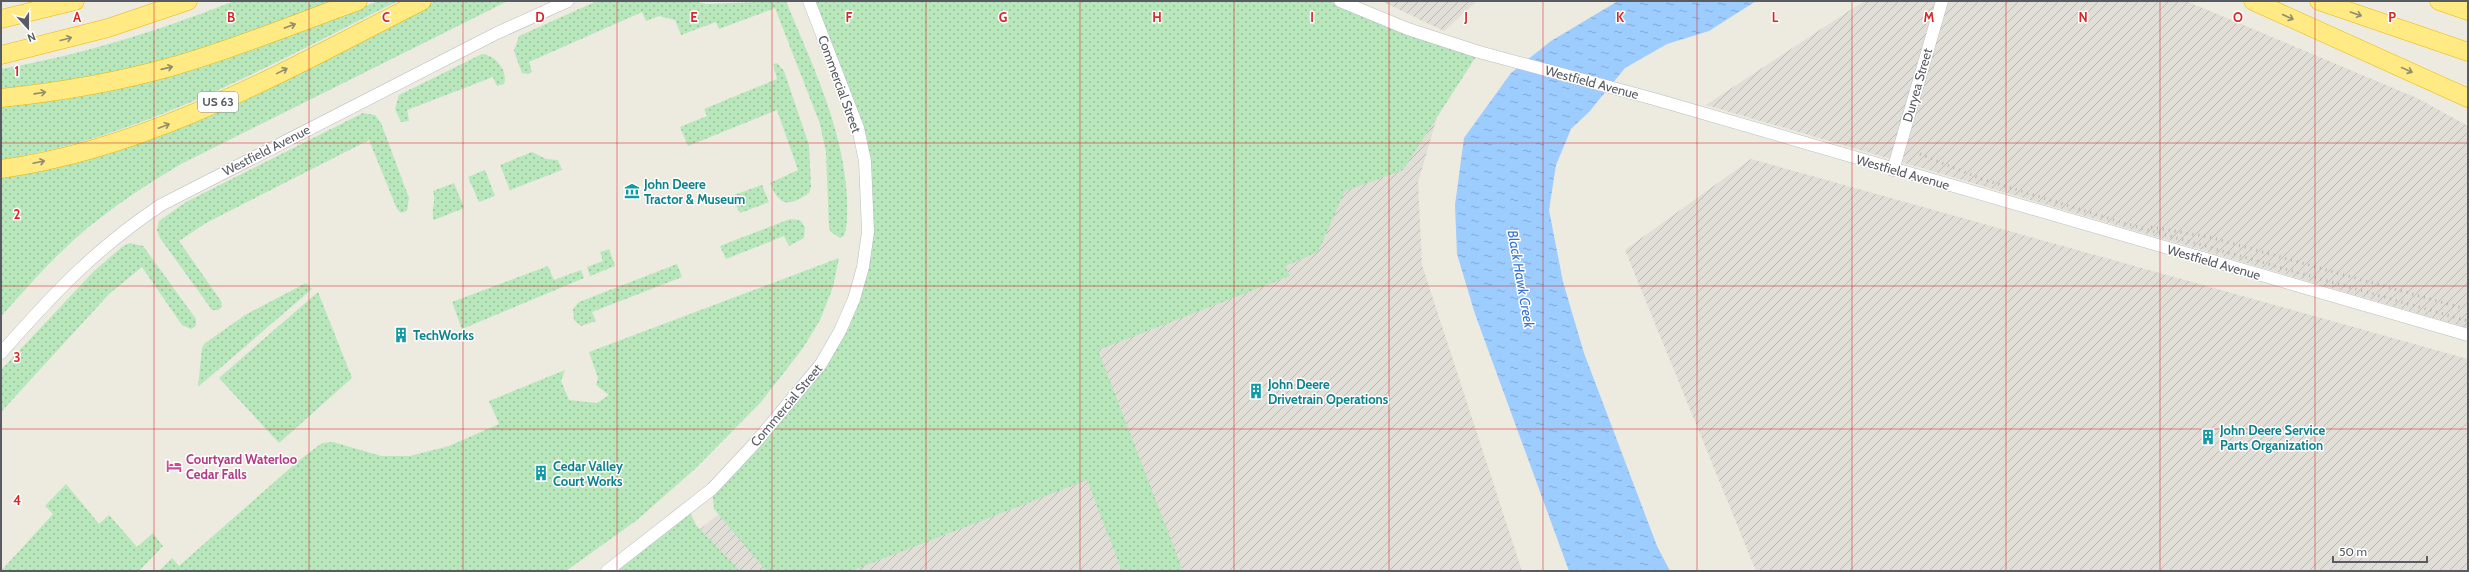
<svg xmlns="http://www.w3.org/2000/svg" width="2469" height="572" viewBox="0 0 2469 572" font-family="Cabin,sans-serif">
<defs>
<pattern id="industrial-furrows" width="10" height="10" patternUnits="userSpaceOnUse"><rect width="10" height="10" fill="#e0ded7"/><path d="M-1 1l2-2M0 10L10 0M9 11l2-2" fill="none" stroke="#b8b7b2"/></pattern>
<pattern id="grass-dots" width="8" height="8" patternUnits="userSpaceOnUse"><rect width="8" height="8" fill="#b8e7bc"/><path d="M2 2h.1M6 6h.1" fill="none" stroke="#98be9c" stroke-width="1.8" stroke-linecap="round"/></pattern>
<pattern id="water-ripples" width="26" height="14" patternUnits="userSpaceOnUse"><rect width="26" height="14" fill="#9dccff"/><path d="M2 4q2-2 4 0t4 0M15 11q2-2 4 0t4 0" fill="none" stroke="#83a9d2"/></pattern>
</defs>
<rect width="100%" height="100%" fill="#edebdf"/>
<!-- industrial -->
<g fill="url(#industrial-furrows)">
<path d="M 1381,1 L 1477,1 L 1444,31 Z"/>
<path d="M 1864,1 L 2186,1 L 2417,98 L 2468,126 L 2468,328 L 1706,105 Z"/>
<path d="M 1453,63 L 1418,182 L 1422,265 L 1522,571 L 648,571 L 780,465 Z"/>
<path d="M 1751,159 L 2468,359 L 2468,571 L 1756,571 L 1625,250 Z"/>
</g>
<!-- grass -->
<g fill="url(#grass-dots)">
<path d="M 234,1 L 336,1 C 271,24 207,51 139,67 C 94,77 47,84 1,90 L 1,69 C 81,55 159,31 234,1 Z"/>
<path d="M 378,1 L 398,1 C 267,66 148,136 1,160 L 1,106 L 340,16 Z"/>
<path d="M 436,1 L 508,1 L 181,164 C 138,190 96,217 60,253 C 39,273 21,295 1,316 L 1,176 L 78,159 Z"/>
<path d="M 597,1 L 692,1 L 707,4 L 786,1 C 812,65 844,129 847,199 C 847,211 848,225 844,236 L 840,238 L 831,232 L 829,228 L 826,152 L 820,124 L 775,8 L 719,29 L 716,22 L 681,35 L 675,20 L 659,16 L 646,21 L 642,12 L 529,62 L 532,72 L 528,74 L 522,73 L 514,51 L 519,36 Z"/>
<path d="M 809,1 L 1340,1 L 1479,52 L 1403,170 L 1345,191 L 1318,252 L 1285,266 L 1290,276 L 1098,350 L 1183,571 L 1122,571 L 1087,480 L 851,571 L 766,571 L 714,509 L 712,489 L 821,364 L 863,267 L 865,161 Z"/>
<path d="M 482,54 C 494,54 509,71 504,84 L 497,86 L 493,77 L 407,110 L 409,121 L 401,122 L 395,109 L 399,95 Z"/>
<path d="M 777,63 L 784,71 L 809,145 L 811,187 L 809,193 C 788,207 780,207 770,183 L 798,170 L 777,110 L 688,146 L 680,127 L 707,116 L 704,109 L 777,79 L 773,64 Z"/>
<path d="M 363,113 L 375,115 L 381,123 L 409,198 L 407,211 L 401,213 L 397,209 L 369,140 L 206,223 L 179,241 L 221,301 L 222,307 L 218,310 L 212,310 L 160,238 L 157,230 L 159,221 L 186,202 Z"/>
<path d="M 532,152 L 546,159 L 558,160 L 562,170 L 510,190 L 500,165 Z"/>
<path d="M 485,170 L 495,196 L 479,202 L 468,177 Z"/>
<path d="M 454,183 L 464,208 L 434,220 C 430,211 437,201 433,191 Z"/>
<path d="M 762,185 L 769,202 L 740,213 L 731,196 Z"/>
<path d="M 790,219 L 800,220 L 805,227 L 804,238 L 789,246 L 784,236 L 726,259 L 720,246 Z"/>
<path d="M 130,243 L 143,246 L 196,319 L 196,326 L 191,329 L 182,325 L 142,267 L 109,294 L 1,412 L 1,370 L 94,271 L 123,246 Z"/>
<path d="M 609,249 L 615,266 L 590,276 L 587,267 L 603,261 L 600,252 Z"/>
<path d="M 839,258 L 833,287 L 820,320 L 803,348 L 761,402 L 696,468 L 637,520 L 566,571 L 159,571 L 172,558 L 179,566 L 297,462 L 322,443 L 333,442 L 381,456 L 410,456 L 449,446 L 499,424 L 489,401 L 565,370 L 561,381 L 569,400 L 597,403 L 609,395 L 596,385 L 598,378 L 589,352 Z"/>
<path d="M 677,264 L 682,277 L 592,312 L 596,321 L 581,326 L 574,320 L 573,309 L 579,302 Z"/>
<path d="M 548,266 L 554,280 L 581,270 L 584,278 L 462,329 L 452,302 Z"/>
<path d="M 306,283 L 312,289 L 198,387 L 202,348 L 204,344 L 245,315 Z"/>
<path d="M 318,292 L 352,378 L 279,443 L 219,378 Z"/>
<path d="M 66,484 L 99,524 L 109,515 L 137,547 L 153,533 L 163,546 L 139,571 L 1,571 L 53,514 L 45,506 Z"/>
<path d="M 688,508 L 696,525 L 740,571 L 607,571 Z"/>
</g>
<!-- water -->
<path fill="url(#water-ripples)" d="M 1618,1 L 1756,1 L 1709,31 L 1667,44 L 1625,68 L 1589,112 L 1571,129 L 1556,165 L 1549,210 L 1563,282 L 1584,353 L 1657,546 L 1670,571 L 1569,571 L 1475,314 L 1457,254 L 1455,205 L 1464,138 L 1511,73 L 1551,41 Z"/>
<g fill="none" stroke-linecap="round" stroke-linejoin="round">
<!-- minor casing -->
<g stroke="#babcc2" stroke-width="13">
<g id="minor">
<path d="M 1340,1 L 1408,29 L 1479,52 L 1654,99 L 2468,335"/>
<path d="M 1893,170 L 1942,1"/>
<path d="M 1,353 C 53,294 95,249 161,205 L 497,33 L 568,1"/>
<path d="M 607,571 L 712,489 L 756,442 L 821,364 L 840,331 L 854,299 L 863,267 L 868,232 L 865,161 L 858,128 L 809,1"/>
</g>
</g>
<!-- highway casing -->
<g stroke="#ecb600" stroke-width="19">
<g id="highway">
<path d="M 2253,1 L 2468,98"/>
<path d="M 2319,1 L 2468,52"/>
<path d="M 2439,1 L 2468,11"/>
<path d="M 1,19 L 75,1"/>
<path d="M 1,55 L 108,28 L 188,1"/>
<path d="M 1,98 C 59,92 118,82 174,66 C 237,48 297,23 358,1"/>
<path d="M 1,169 C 152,148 288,69 422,1"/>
</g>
</g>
<!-- minor -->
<use href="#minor" stroke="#fff" stroke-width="12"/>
<!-- highway -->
<use href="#highway" stroke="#ffea84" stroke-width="18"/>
<!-- rail -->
<g stroke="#b3b4b5" stroke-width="3" stroke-dasharray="1 5" stroke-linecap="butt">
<path d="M 1920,154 L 1979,178 L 2124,223 L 2468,321"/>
<path d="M 2151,227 L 2209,237 L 2462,308"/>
</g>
</g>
<!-- one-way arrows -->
<defs><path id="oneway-shaft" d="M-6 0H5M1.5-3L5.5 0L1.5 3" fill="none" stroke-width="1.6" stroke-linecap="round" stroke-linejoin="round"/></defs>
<g stroke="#928d6e">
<use href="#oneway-shaft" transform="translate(2356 14) rotate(19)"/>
<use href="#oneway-shaft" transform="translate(2288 17) rotate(24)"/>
<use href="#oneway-shaft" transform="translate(290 26) rotate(-20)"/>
<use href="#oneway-shaft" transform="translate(66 39) rotate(-15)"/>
<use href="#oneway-shaft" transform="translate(167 68) rotate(-13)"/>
<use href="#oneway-shaft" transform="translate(2407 70) rotate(24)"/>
<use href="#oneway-shaft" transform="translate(282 71) rotate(-26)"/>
<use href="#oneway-shaft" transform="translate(40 93) rotate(-8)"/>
<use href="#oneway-shaft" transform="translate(164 126) rotate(-21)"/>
<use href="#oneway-shaft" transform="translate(39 162) rotate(-12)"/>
</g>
<!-- grid -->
<path fill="none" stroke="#d62828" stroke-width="1" stroke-opacity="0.55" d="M 154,1 L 154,571M 309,1 L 309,571M 463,1 L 463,571M 617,1 L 617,571M 772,1 L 772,571M 926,1 L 926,571M 1080,1 L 1080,571M 1234,1 L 1234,571M 1389,1 L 1389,571M 1543,1 L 1543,571M 1697,1 L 1697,571M 1852,1 L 1852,571M 2006,1 L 2006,571M 2160,1 L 2160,571M 2315,1 L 2315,571M 1,143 L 2468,143M 1,286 L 2468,286M 1,429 L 2468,429"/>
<!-- icons -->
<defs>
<g id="museum-bare" transform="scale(1.2)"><path d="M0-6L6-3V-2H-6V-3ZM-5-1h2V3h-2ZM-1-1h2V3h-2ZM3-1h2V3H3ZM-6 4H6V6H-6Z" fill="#0f9aa8" stroke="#fff" stroke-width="2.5" paint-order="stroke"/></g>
<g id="building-bare" transform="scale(1.2)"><path d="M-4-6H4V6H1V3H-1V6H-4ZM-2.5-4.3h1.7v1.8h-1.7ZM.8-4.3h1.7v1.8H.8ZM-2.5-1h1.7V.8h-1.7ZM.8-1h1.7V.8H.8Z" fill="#0f9aa8" stroke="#fff" stroke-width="2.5" paint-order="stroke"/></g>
<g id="hotel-bare" transform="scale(1.2)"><path d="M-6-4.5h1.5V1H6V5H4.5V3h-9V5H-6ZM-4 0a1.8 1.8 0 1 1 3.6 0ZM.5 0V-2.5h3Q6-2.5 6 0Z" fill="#d1479c" stroke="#fff" stroke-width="2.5" paint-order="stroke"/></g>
</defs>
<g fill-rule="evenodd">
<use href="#museum-bare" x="632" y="191"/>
<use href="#building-bare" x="401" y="335"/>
<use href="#building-bare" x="1256" y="391"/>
<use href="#building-bare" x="2208" y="437"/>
<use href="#hotel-bare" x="174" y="466"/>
<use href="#building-bare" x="541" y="473"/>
</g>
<g text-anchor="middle" stroke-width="3" stroke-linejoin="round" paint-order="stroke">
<!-- shield labels -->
<rect fill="#fff" stroke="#8a8c91" stroke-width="1" x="198" y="92" width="40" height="20" rx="3"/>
<g font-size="12" font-weight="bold" fill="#585b62">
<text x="218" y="106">US 63</text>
</g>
<!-- street labels -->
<g font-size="13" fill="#585b62" stroke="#fff">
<text transform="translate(1592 82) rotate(15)" y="5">Westfield Avenue</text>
<text transform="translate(840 84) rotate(70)" y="5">Commercial Street</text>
<text transform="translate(1917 85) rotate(-74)" y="5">Duryea Street</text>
<text transform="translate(266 150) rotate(-27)" y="5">Westfield Avenue</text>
<text transform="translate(1903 172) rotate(16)" y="5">Westfield Avenue</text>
<text transform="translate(2214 262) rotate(16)" y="5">Westfield Avenue</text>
<text transform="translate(786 405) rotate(-50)" y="5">Commercial Street</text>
</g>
<!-- culture labels -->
<g font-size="13" font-weight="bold" fill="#0d838f" stroke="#fff" text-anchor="start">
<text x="644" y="189">John Deere<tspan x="644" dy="15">Tractor &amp; Museum</tspan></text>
<text x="413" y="340">TechWorks</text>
<text x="1268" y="389">John Deere<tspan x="1268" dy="15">Drivetrain Operations</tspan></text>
<text x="2220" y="435">John Deere Service<tspan x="2220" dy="15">Parts Organization</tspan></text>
<text x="553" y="471">Cedar Valley<tspan x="553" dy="15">Court Works</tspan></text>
</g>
<!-- hotel labels -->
<g font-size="13" font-weight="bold" fill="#b23c85" stroke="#fff" text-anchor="start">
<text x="186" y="464">Courtyard Waterloo<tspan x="186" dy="15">Cedar Falls</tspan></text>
</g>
<!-- water labels -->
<g font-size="14" font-style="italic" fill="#3672cc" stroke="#fff">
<text transform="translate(1521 279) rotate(80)" y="5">Black Hawk Creek</text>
</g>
</g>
<g font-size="13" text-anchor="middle" font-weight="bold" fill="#d62828" stroke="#fff" stroke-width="3" stroke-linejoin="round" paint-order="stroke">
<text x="77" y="22">A</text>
<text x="231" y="22">B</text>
<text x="386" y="22">C</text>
<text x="540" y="22">D</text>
<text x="694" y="22">E</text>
<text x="849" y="22">F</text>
<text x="1003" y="22">G</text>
<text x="1157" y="22">H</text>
<text x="1312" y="22">I</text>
<text x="1466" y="22">J</text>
<text x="1620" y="22">K</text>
<text x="1775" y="22">L</text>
<text x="1929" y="22">M</text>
<text x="2083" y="22">N</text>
<text x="2238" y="22">O</text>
<text x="2392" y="22">P</text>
<text x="17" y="76">1</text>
<text x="17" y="219">2</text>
<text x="17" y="362">3</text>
<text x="17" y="505">4</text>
</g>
<!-- border -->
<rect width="2469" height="572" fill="none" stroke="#585b62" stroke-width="4"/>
<!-- north arrow -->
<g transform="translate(28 28) rotate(159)" stroke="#ffffff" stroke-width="3" paint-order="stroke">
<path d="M0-3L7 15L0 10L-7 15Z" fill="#585b62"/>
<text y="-6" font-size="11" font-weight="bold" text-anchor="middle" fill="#585b62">N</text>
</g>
<!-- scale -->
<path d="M2333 556v6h94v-6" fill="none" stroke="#585b62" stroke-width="2"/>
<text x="2339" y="556" font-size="12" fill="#585b62" stroke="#ffffff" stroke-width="3" paint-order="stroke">50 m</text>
</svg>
